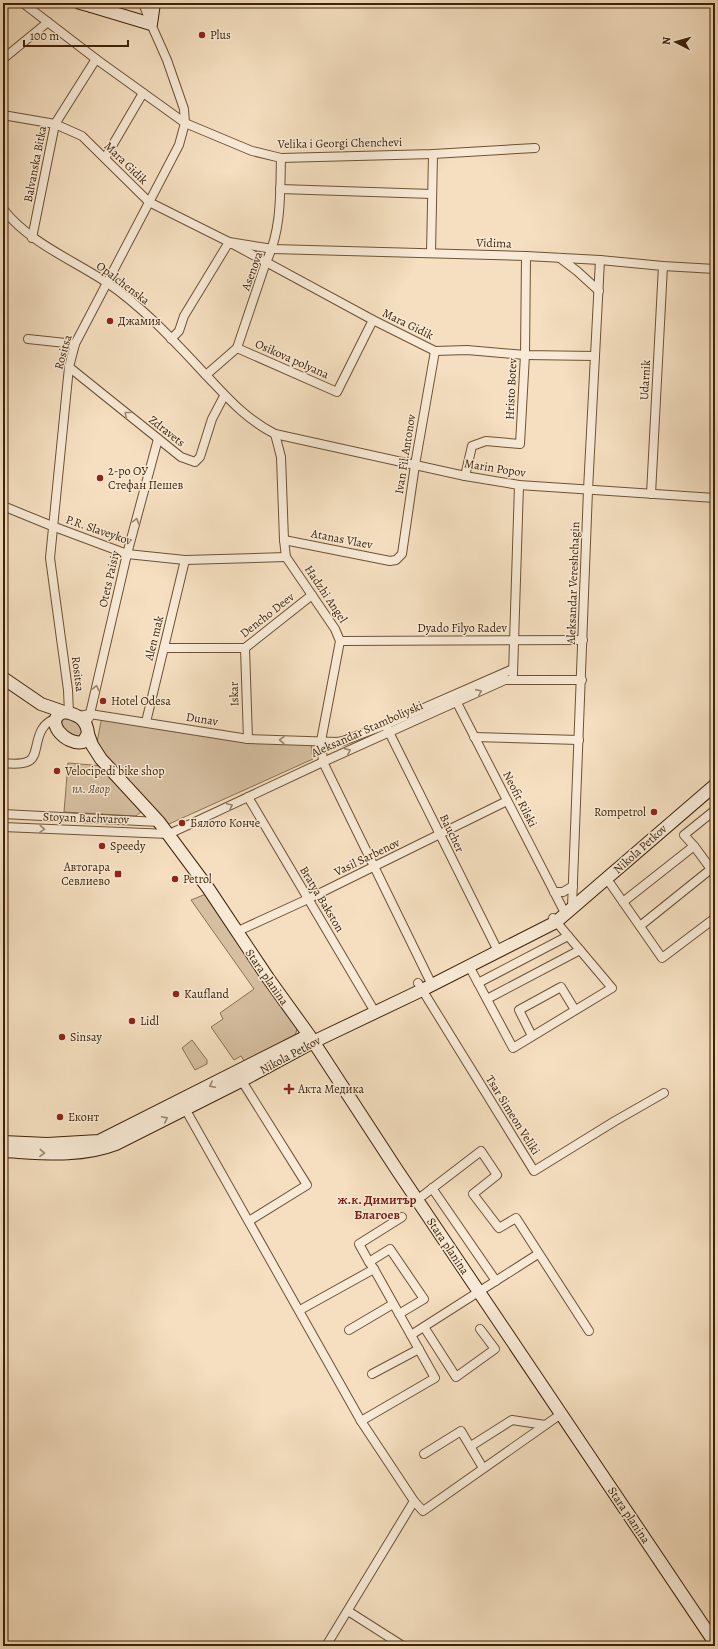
<svg xmlns="http://www.w3.org/2000/svg" width="718" height="1649" viewBox="0 0 718 1649" font-family="Alegreya,serif">
<rect width="100%" height="100%" fill="#f5dfc0"/>
<filter id="stains"><feTurbulence type="fractalNoise" baseFrequency=".005" numOctaves="4"/><feColorMatrix values="0 0 0 0 .2 0 0 0 0 .09 0 0 0 0 .02 0 0 0 .5 -.17"/></filter>
<radialGradient id="worn" r=".72"><stop offset=".6" stop-color="#630" stop-opacity="0"/><stop offset="1" stop-color="#630" stop-opacity=".3"/></radialGradient>
<!-- green -->
<g fill="#d6bfa1" stroke="#8a7154">
<path d="M 102,716 L 247,743 L 311,741 L 313,759 L 169,824 L 96,748 Z"/>
<path d="M 65,717 L 71,717 L 83,730 L 82,736 L 73,738 L 61,726 L 61,723 Z"/>
<path d="M 68,763 L 104,766 L 142,811 L 136,816 L 64,812 Z"/>
<path d="M 206,894 L 297,1029 L 294,1039 L 246,1064 L 241,1056 L 234,1060 L 211,1027 L 223,1019 L 220,1013 L 254,989 L 191,900 Z"/>
<path d="M 192,1040 L 207,1060 L 207,1064 L 195,1070 L 182,1048 Z"/>
</g>
<g fill="none" stroke-linecap="round" stroke-linejoin="round">
<!-- street casing -->
<g stroke="#6c5235" stroke-width="10">
<g id="street">
<path d="M 23,3 L 96,59 L 185,123 L 252,151 L 281,158 L 433,154 L 535,148"/>
<path d="M 3,59 L 48,22"/>
<path d="M 3,115 L 55,124 L 82,136 L 149,202 L 229,242 L 273,249 L 526,256 L 600,260 L 663,266 L 715,269"/>
<path d="M 105,158 L 143,93"/>
<path d="M 280,189 L 432,194"/>
<path d="M 3,209 C 30,243 71,259 106,282 C 143,307 174,341 204,373 C 228,398 244,418 275,434 L 465,476 L 519,485 L 715,498"/>
<path d="M 32,238 L 55,124 L 96,59"/>
<path d="M 431,253 L 433,154"/>
<path d="M 560,258 L 577,271 L 599,291"/>
<path d="M 28,339 L 75,344"/>
<path d="M 171,339 L 179,331 L 184,316 L 229,242 L 373,320 L 435,351 L 467,350 L 525,355 L 595,356"/>
<path d="M 237,348 L 337,392 L 373,320"/>
<path d="M 69,367 L 181,457 L 195,462 L 200,457 L 212,419 L 224,396"/>
<path d="M 206,375 L 237,348 L 266,262 C 282,230 280,192 281,158"/>
<path d="M 275,434 L 281,457 L 284,540 L 286,557 L 335,629 L 340,641 L 321,741 L 323,762 L 432,985"/>
<path d="M 465,476 L 472,446 L 486,441 L 520,444 L 525,355 L 526,256"/>
<path d="M 651,494 L 663,266"/>
<path d="M 3,506 L 52,526 L 127,554 L 185,560 L 286,557"/>
<path d="M 284,540 L 390,561 L 396,560 L 402,554 L 415,465 L 435,351"/>
<path d="M 340,641 L 583,640"/>
<path d="M 164,648 L 245,648 L 312,595"/>
<path d="M 245,648 L 248,739"/>
<path d="M 513,674 L 519,485"/>
<path d="M 454,697 L 565,913"/>
<path d="M 69,713 L 68,690 L 50,558 L 69,367 L 75,344 L 179,145 L 185,123 L 184,109 L 167,60 L 151,24 L 143,3"/>
<path d="M 79,716 L 90,714 L 248,739 L 337,742 L 343,741 L 385,725 L 513,669"/>
<path d="M 89,718 L 127,554 L 158,439"/>
<path d="M 146,722 L 185,560"/>
<path d="M 387,728 L 498,951"/>
<path d="M 474,737 L 579,740"/>
<path d="M 3,763 C 11,764 21,765 29,761 C 41,755 31,726 57,718"/>
<path d="M 248,797 L 375,1012"/>
<path d="M 3,814 L 159,822"/>
<path d="M 3,827 L 169,834 L 323,762 L 505,680 L 582,680"/>
<path d="M 607,879 L 662,958 L 715,918"/>
<path d="M 554,892 L 563,892 L 573,886"/>
<path d="M 623,902 L 694,846 L 684,835 L 715,810"/>
<path d="M 572,907 L 588,490 L 600,260"/>
<path d="M 640,926 L 711,869 L 694,846"/>
<path d="M 236,932 L 308,899 L 507,801"/>
<path d="M 469,966 L 513,1048 L 612,988 L 553,918"/>
<path d="M 418,983 L 534,1171 L 615,1121 L 664,1093"/>
<path d="M 478,983 L 568,936"/>
<path d="M 487,999 L 580,950"/>
<path d="M 532,1036 L 519,1010 L 561,987 L 575,1010"/>
<path d="M 240,1078 L 307,1185 L 249,1221"/>
<path d="M 183,1105 L 361,1421 L 414,1501 L 423,1511 L 561,1414"/>
<path d="M 432,1188 L 496,1281"/>
<path d="M 417,1200 L 481,1151 L 497,1175 L 473,1194 L 499,1228 L 516,1218 L 589,1331"/>
<path d="M 369,1262 L 359,1244 L 402,1217"/>
<path d="M 374,1269 L 369,1262 L 390,1249 L 424,1299 L 399,1314"/>
<path d="M 300,1310 L 374,1269 L 435,1378 L 361,1421"/>
<path d="M 424,1327 L 456,1377 L 495,1349 L 480,1329"/>
<path d="M 349,1330 L 393,1304"/>
<path d="M 411,1335 L 538,1254"/>
<path d="M 372,1374 L 419,1349"/>
<path d="M 471,1446 L 512,1420 L 545,1425"/>
<path d="M 424,1454 L 461,1431 L 483,1468"/>
<path d="M 348,1611 L 403,1646"/>
<path d="M 326,1646 L 414,1501"/>
</g>
</g>
<!-- secondary casing -->
<g stroke="#3e2307" stroke-width="14">
<g id="secondary">
<path d="M 80,3 L 91,6 L 115,3"/>
<path d="M 91,6 L 151,24 L 154,3"/>
<path d="M 3,678 L 41,704 L 64,712"/>
<path d="M 64,712 C 77,714 87,719 88,734 L 83,742 C 66,746 42,720 64,712 Z"/>
<path d="M 88,734 L 92,745 L 101,759 L 159,822 L 208,888 L 268,978 L 309,1035 L 397,1170 L 715,1643"/>
<path d="M 3,1142 L 47,1144 L 99,1141 L 303,1038"/>
<path d="M 3,1151 C 41,1153 80,1158 116,1144 L 241,1081 L 313,1042 L 422,990 L 556,922 L 715,785"/>
</g>
</g>
<!-- street -->
<use href="#street" stroke="#f8ead6" stroke-width="8"/>
<!-- secondary -->
<use href="#secondary" stroke="#f8ead6" stroke-width="12"/>
</g>
<!-- one-way arrows -->
<defs><path id="oneway-chevron" d="M-2-3.5L2.5 0L-2 3.5" fill="none" stroke-width="1.6" stroke-linecap="round" stroke-linejoin="round"/></defs>
<g stroke="#9b866e">
<use href="#oneway-chevron" transform="translate(127 414) rotate(-141)"/>
<use href="#oneway-chevron" transform="translate(136 521) rotate(-75)"/>
<use href="#oneway-chevron" transform="translate(96 688) rotate(-77)"/>
<use href="#oneway-chevron" transform="translate(479 692) rotate(-24)"/>
<use href="#oneway-chevron" transform="translate(282 740) rotate(-178)"/>
<use href="#oneway-chevron" transform="translate(348 751) rotate(-24)"/>
<use href="#oneway-chevron" transform="translate(230 806) rotate(-25)"/>
<use href="#oneway-chevron" transform="translate(42 829) rotate(3)"/>
<use href="#oneway-chevron" transform="translate(212 1085) rotate(154)"/>
<use href="#oneway-chevron" transform="translate(165 1119) rotate(-27)"/>
<use href="#oneway-chevron" transform="translate(42 1153) rotate(3)"/>
</g>
<!-- markers -->
<g fill="#8f2418" stroke="#f8ead6" stroke-width="1.5">
<circle cx="202" cy="35" r="4"/>
<circle cx="110" cy="321" r="4"/>
<circle cx="100" cy="478" r="4"/>
<circle cx="103" cy="701" r="4"/>
<circle cx="57" cy="771" r="4"/>
<circle cx="654" cy="812" r="4"/>
<circle cx="182" cy="823" r="4"/>
<circle cx="102" cy="846" r="4"/>
<rect x="114" y="870" width="8" height="8" rx="2"/>
<circle cx="175" cy="879" r="4"/>
<circle cx="176" cy="994" r="4"/>
<circle cx="132" cy="1021" r="4"/>
<circle cx="62" cy="1037" r="4"/>
<path d="M287 1083h4v4h4v4h-4v4h-4v-4h-4v-4h4z"/>
<circle cx="60" cy="1117" r="4"/>
</g>
<g text-anchor="middle" stroke-width="3" stroke-linejoin="round" paint-order="stroke">
<!-- poi labels -->
<g font-size="12" fill="#3e2307" stroke="#f8ead6" text-anchor="start">
<text x="210" y="39">Plus</text>
<text x="118" y="325">Джамия</text>
<text x="108" y="475">2-ро ОУ<tspan x="108" dy="14">Стефан Пешев</tspan></text>
<text x="111" y="705">Hotel Odesa</text>
<text x="65" y="775">Velocipedi bike shop</text>
<text x="646" y="816" text-anchor="end">Rompetrol</text>
<text x="190" y="827">Бялото Конче</text>
<text x="110" y="850">Speedy</text>
<text x="110" y="871" text-anchor="end">Автогара<tspan x="110" dy="14">Севлиево</tspan></text>
<text x="183" y="883">Petrol</text>
<text x="184" y="998">Kaufland</text>
<text x="140" y="1025">Lidl</text>
<text x="70" y="1041">Sinsay</text>
<text x="298" y="1093">Акта Медика</text>
<text x="68" y="1121">Еконт</text>
</g>
<!-- street labels -->
<g font-size="12" fill="#3e2307" stroke="#f8ead6">
<text transform="translate(340 143) rotate(-1)" y="4">Velika i Georgi Chenchevi</text>
<text transform="translate(126 163) rotate(44)" y="4">Mara Gidik</text>
<text transform="translate(35 164) rotate(-79)" y="4">Balvanska Bitka</text>
<text transform="translate(494 243) rotate(2)" y="4">Vidima</text>
<text transform="translate(252 271) rotate(-70)" y="4">Asenova</text>
<text transform="translate(123 283) rotate(37)" y="4">Opalchenska</text>
<text transform="translate(408 324) rotate(26)" y="4">Mara Gidik</text>
<text transform="translate(63 352) rotate(-74)" y="4">Rositsa</text>
<text transform="translate(292 359) rotate(24)" y="4">Osikova polyana</text>
<text transform="translate(645 380) rotate(-87)" y="4">Udarnik</text>
<text transform="translate(511 389) rotate(-87)" y="4">Hristo Botev</text>
<text transform="translate(167 431) rotate(38)" y="4">Zdravets</text>
<text transform="translate(405 454) rotate(-81)" y="4">Ivan Fil.Antonov</text>
<text transform="translate(495 468) rotate(9)" y="4">Marin Popov</text>
<text transform="translate(99 530) rotate(19)" y="4">P.R. Slaveykov</text>
<text transform="translate(342 539) rotate(11)" y="4">Atanas Vlaev</text>
<text transform="translate(109 579) rotate(-77)" y="4">Otets Paisiy</text>
<text transform="translate(573 583) rotate(-88)" y="4">Aleksandar Vereshchagin</text>
<text transform="translate(326 594) rotate(56)" y="4">Hadzhi Angel</text>
<text transform="translate(267 615) rotate(-38)" y="4">Dencho Deev</text>
<text x="462" y="632">Dyado Filyo Radev</text>
<text transform="translate(154 638) rotate(-76)" y="4">Alen mak</text>
<text transform="translate(78 674) rotate(83)" y="4">Rositsa</text>
<text transform="translate(234 694) rotate(-92)" y="4">Iskar</text>
<text transform="translate(202 719) rotate(9)" y="4">Dunav</text>
<text transform="translate(367 729) rotate(-24)" y="4">Aleksandar Stamboliyski</text>
<text transform="translate(520 799) rotate(63)" y="4">Neofit Rilski</text>
<text transform="translate(86 818) rotate(2)" y="4">Stoyan Bachvarov</text>
<text transform="translate(452 833) rotate(64)" y="4">Baucher</text>
<text transform="translate(640 849) rotate(-42)" y="4">Nikola Petkov</text>
<text transform="translate(367 857) rotate(-26)" y="4">Vasil Sarbenov</text>
<text transform="translate(322 899) rotate(59)" y="4">Bratya Bakston</text>
<text transform="translate(267 977) rotate(55)" y="4">Stara planina</text>
<text transform="translate(290 1055) rotate(-28)" y="4">Nikola Petkov</text>
<text transform="translate(513 1115) rotate(58)" y="4">Tsar Simeon Veliki</text>
<text transform="translate(448 1246) rotate(56)" y="4">Stara planina</text>
<text transform="translate(629 1515) rotate(56)" y="4">Stara planina</text>
</g>
<!-- park labels -->
<g font-size="12" font-style="italic" fill="#644a2e" stroke="#f8ead6">
<text x="91" y="793">пл. Явор</text>
</g>
<!-- neighbourhood labels -->
<g font-size="13" font-weight="bold" fill="#7a1f14" stroke="#f8ead6">
<text x="377" y="1204">ж.к. Димитър<tspan x="377" dy="15">Благоев</tspan></text>
</g>
</g>
<!-- margin -->
<rect width="718" height="1649" fill="none" stroke="#f5dfc0" stroke-width="16"/>
<rect x="4" y="4" width="710" height="1641" fill="none" stroke="#3e2307" stroke-width="2"/>
<rect x="8" y="8" width="702" height="1633" fill="none" stroke="#3e2307"/>
<!-- north arrow -->
<g transform="translate(676 42) rotate(276)" stroke="#f8ead6" stroke-width="3" paint-order="stroke">
<path d="M0-3L7 15L0 10L-7 15Z" fill="#3e2307"/>
<text y="-6" font-size="11" font-weight="bold" text-anchor="middle" fill="#3e2307">N</text>
</g>
<!-- scale -->
<path d="M24 40v6h104v-6" fill="none" stroke="#3e2307" stroke-width="2"/>
<text x="30" y="40" font-size="12" fill="#3e2307" stroke="#f8ead6" stroke-width="3" paint-order="stroke">100 m</text>
<rect width="100%" height="100%" filter="url(#stains)"/>
<rect width="100%" height="100%" fill="url(#worn)"/>
</svg>
